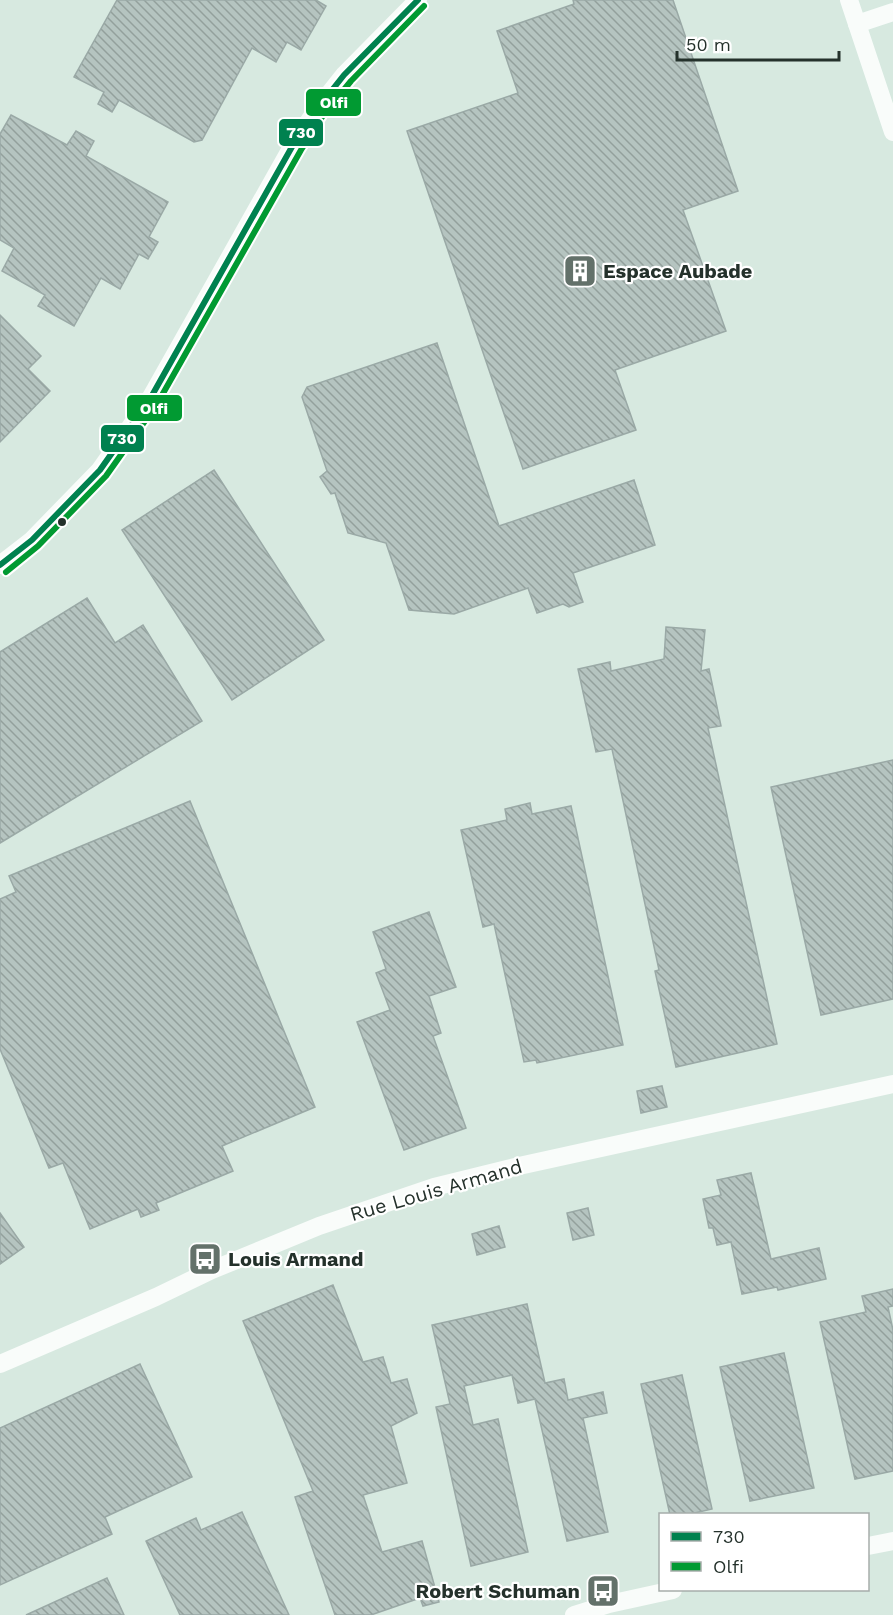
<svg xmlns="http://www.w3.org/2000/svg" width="893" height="1615" viewBox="0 0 893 1615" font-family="'Work Sans',sans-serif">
<defs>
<pattern id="building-back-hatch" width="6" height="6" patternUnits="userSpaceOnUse" patternTransform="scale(1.5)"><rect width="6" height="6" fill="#b5c4c0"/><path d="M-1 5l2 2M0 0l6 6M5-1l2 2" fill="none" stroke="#93a09c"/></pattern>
</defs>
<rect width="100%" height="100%" fill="#d7e9e0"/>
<!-- building -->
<g fill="url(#building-back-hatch)" stroke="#9aa9a6" stroke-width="1.5">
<path d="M 117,0 L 316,0 L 326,6 L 301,50 L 287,42 L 276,62 L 252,48 L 202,140 L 194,142 L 119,100 L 112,112 L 98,104 L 104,92 L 74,77 Z"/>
<path d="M 573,0 L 673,0 L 738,191 L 683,210 L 726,331 L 615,370 L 636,430 L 523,469 L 407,131 L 518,93 L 497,31 L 574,4 Z"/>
<path d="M 11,115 L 67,145 L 76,131 L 94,141 L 86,156 L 168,202 L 149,237 L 158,242 L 148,259 L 139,254 L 120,289 L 101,278 L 74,326 L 38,306 L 45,295 L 2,271 L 14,248 L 0,240 L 0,134 Z"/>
<path d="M 0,315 L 41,356 L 28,369 L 50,391 L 0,442 Z"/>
<path d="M 437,343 L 499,526 L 634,480 L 655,545 L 573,573 L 583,602 L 569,607 L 563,604 L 537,613 L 528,588 L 454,614 L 409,610 L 386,543 L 348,533 L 335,493 L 331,494 L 320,477 L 327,471 L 302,397 L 307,387 Z"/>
<path d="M 214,470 L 324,640 L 232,700 L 122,530 Z"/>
<path d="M 87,598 L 115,643 L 143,625 L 202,721 L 0,843 L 0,652 Z"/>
<path d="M 666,627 L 705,630 L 701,671 L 709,669 L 721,726 L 708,728 L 777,1044 L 676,1067 L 655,971 L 659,970 L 612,749 L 596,752 L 578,669 L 610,662 L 611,671 L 664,659 Z"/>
<path d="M 893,760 L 893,999 L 821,1015 L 771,787 Z"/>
<path d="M 190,801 L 315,1107 L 222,1146 L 233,1171 L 156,1203 L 159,1210 L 141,1217 L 138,1209 L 90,1229 L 63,1163 L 49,1168 L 0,1049 L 0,899 L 16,892 L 9,876 Z"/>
<path d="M 530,803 L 532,814 L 571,806 L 623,1045 L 537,1063 L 536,1060 L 524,1062 L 494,924 L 483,927 L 461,830 L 507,820 L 505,809 Z"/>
<path d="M 429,912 L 456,987 L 429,996 L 441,1033 L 433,1036 L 466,1128 L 404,1150 L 357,1022 L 390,1010 L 376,973 L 386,969 L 373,932 Z"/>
<path d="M 662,1086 L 667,1107 L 641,1113 L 637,1091 Z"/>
<path d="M 751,1173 L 771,1259 L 819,1248 L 826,1279 L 778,1290 L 777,1287 L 742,1294 L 731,1242 L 717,1245 L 713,1228 L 709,1228 L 703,1199 L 721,1195 L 717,1180 Z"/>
<path d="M 588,1208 L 594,1235 L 573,1240 L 567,1213 Z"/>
<path d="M 0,1213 L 24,1247 L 0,1264 Z"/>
<path d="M 499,1226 L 505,1247 L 477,1255 L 472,1234 Z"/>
<path d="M 333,1285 L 363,1362 L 383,1357 L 391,1383 L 407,1379 L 417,1413 L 391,1426 L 407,1483 L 363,1495 L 382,1552 L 422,1541 L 439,1602 L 423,1606 L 420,1598 L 371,1615 L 335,1615 L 295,1497 L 313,1491 L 243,1321 Z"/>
<path d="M 893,1289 L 893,1306 L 888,1307 L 893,1330 L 893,1471 L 855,1479 L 820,1322 L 866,1312 L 862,1296 Z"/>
<path d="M 527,1304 L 545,1383 L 564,1379 L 568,1400 L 603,1392 L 607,1413 L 583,1418 L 608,1532 L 567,1541 L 535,1399 L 518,1403 L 512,1375 L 464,1386 L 473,1425 L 498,1419 L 528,1552 L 471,1566 L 436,1407 L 450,1404 L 432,1325 Z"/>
<path d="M 784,1353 L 814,1488 L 750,1501 L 720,1367 Z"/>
<path d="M 140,1364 L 192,1477 L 105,1517 L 112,1534 L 0,1585 L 0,1428 Z"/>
<path d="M 682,1375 L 712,1509 L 686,1515 L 670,1515 L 641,1384 Z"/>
<path d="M 242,1512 L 289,1615 L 180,1615 L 146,1541 L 196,1518 L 201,1530 Z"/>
<path d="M 107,1578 L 124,1615 L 26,1615 Z"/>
</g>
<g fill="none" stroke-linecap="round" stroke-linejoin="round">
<!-- minor -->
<g stroke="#f9fcfa" stroke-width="18">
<path d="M 849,0 L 893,132"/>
<path d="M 857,24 L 893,12"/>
<path d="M 0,565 L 32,540 L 100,470 L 150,399 L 293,145 L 317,109 L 344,75 L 418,0"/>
<path d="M 0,1364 L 156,1297 L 212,1270 L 319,1226 L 434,1187 L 519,1166 L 893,1084"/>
<path d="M 868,1546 L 893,1541"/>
<path d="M 574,1615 L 609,1604 L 673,1590"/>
</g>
<!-- bus-1 casing -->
<g stroke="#fff" stroke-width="10">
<path id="bus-1" d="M 0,565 L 32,540 L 100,470 L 150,399 L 293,145 L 317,109 L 344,75 L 418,0"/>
</g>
<!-- bus-2 casing -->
<g stroke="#fff" stroke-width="10">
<path id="bus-2" d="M 6,572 L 38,546 L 106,476 L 157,404 L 301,150 L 324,114 L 351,81 L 424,6"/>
</g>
<!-- bus-1 -->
<use href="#bus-1" stroke="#00814f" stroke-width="6"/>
<!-- bus-2 -->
<use href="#bus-2" stroke="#019a32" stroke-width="6"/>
</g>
<!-- icons -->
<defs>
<g id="building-square" transform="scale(1.725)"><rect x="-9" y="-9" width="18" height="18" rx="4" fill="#63716a" stroke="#fff"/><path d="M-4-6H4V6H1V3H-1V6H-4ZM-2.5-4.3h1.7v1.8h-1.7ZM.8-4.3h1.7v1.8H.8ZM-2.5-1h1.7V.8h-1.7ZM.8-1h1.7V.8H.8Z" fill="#fff"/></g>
<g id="bus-square" transform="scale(1.725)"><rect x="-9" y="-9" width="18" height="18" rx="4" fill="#63716a" stroke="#fff"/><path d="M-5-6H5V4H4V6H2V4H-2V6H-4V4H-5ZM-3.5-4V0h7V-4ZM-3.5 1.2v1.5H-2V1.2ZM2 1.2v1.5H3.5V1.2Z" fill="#fff"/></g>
</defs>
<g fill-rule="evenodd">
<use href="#building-square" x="580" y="271"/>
<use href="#bus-square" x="205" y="1259"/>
<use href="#bus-square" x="603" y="1591"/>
</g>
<!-- markers -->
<circle fill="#24312b" stroke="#fff" stroke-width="2" cx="62" cy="522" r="5"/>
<g text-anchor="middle" stroke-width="4.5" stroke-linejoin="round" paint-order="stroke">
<!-- poi labels -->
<g font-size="20" font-weight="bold" fill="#24312b" stroke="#fff" text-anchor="start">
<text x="603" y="278">Espace Aubade</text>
<text x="228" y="1266">Louis Armand</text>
<text x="580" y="1598" text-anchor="end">Robert Schuman</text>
</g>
<!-- street labels -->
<g font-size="20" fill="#24312b" stroke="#fff">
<text transform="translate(436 1190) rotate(-16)" y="7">Rue Louis Armand</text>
</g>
</g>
<g stroke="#fff" stroke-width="2">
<rect x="305" y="88" width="57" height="29" rx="6" fill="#019a32"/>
<rect x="278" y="118" width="46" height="29" rx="6" fill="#00814f"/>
<rect x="126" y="394" width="57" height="28" rx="6" fill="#019a32"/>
<rect x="100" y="424" width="45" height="29" rx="6" fill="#00814f"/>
</g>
<g font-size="16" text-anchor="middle" font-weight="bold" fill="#fff">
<text x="334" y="108">Olfi</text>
<text x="301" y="138">730</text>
<text x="154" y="414">Olfi</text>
<text x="122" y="444">730</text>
</g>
<!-- legend -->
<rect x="659" y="1513" width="210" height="78" fill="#ffffff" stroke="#a7adaa" stroke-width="1.5"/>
<rect x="671" y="1532" width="30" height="9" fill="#00814f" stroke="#a7adaa" stroke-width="1.5"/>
<text x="713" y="1543" font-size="18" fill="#24312b">730</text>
<rect x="671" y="1562" width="30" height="9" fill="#019a32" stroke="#a7adaa" stroke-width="1.5"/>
<text x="713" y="1573" font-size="18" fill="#24312b">Olfi</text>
<!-- scale -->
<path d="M677 51v9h162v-9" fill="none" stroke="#24312b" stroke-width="3"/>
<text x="686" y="51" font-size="18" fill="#24312b" stroke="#ffffff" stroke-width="4.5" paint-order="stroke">50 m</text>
</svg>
